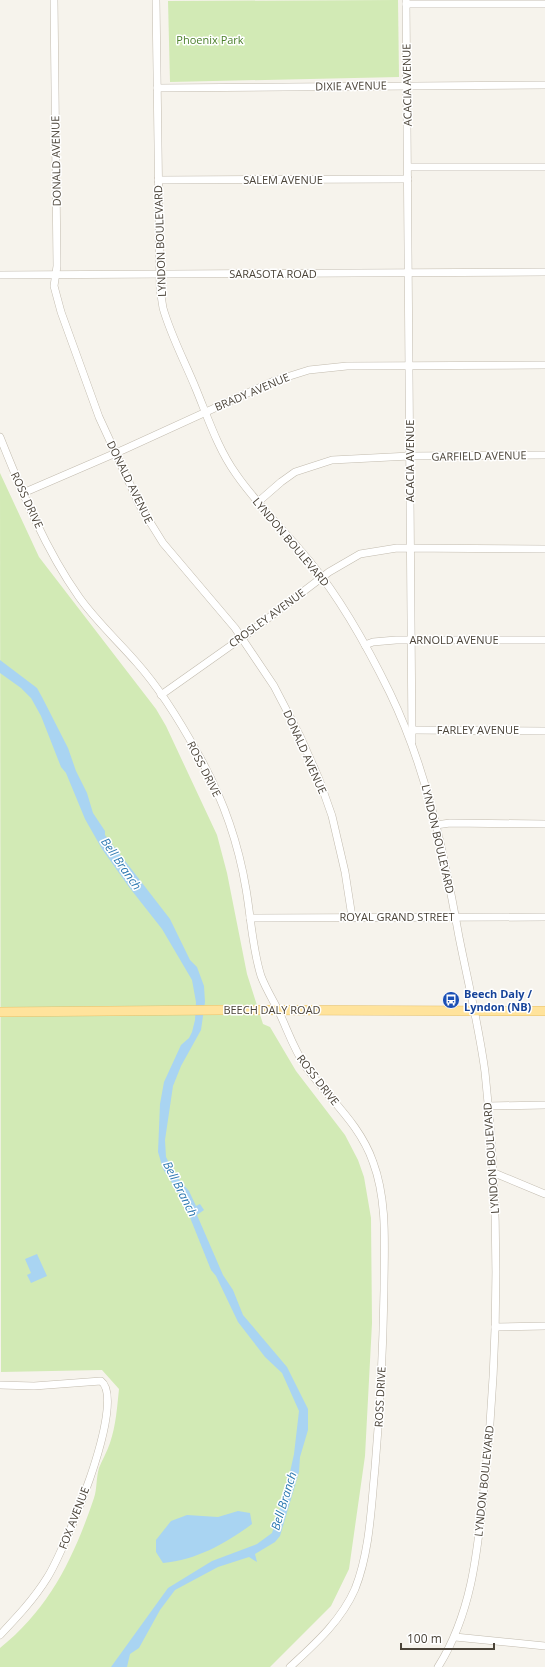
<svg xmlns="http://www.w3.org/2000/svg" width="545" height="1667" viewBox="0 0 545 1667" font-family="'Open Sans',sans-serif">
<rect width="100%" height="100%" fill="#f6f3ec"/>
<!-- green -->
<g fill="#d2eab5">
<path d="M 398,0 L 399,77 L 170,82 L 168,1 Z"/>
<path d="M 0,473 L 39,557 L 156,709 L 166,726 L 217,835 L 227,873 L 247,974 L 263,1024 L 270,1027 L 296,1071 L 345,1135 L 358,1160 L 364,1177 L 371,1218 L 372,1323 L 365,1456 L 349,1569 L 331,1606 L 270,1667 L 0,1667 L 0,1648 C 50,1608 74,1557 94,1498 C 97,1489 96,1478 99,1468 C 102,1460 107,1452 110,1443 C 116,1425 117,1408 119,1389 L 102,1370 L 1,1372 Z"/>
</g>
<!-- water -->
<g fill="#a9d4f2">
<path d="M 0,660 L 37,688 L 42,697 L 68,748 L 76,771 L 87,793 L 93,813 L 105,831 L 105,835 L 170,919 L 190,960 L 197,967 L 204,986 L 205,1002 L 201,1030 L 181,1066 L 173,1086 L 165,1140 L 166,1157 L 176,1176 L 189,1191 L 196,1206 L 200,1204 L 204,1210 L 197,1215 L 223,1275 L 233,1290 L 243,1315 L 287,1367 L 308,1409 L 308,1430 L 300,1457 L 299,1472 L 280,1536 L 275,1542 L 255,1554 L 257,1562 L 249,1557 L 218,1567 L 175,1590 L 160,1610 L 139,1648 L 130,1654 L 127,1667 L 111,1667 L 168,1588 L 212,1561 L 257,1544 L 272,1533 L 287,1486 L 294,1454 L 299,1411 L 282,1373 L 265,1357 L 238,1322 L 216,1276 L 211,1270 L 183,1200 L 163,1169 L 158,1152 L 160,1104 L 164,1082 L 181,1045 L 189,1038 L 192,1032 L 195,1020 L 196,1002 L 192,980 L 162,929 L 129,887 L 102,849 L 85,819 L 66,773 L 61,767 L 41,716 L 31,698 L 21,688 L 0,673 Z"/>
<path d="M 37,1254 L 47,1276 L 31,1283 L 27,1275 L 31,1273 L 25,1259 Z"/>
<path d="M 238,1511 L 250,1513 L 252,1524 C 225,1544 196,1560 163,1563 L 156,1552 L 156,1540 L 171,1521 L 187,1515 L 218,1517 Z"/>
</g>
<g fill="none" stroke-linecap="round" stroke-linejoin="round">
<!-- minor casing -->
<g stroke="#c2bbae" stroke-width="8">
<g id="minor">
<path d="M 54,0 L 57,266 L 54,286 L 61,312 L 99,417 L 140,506 L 163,543 L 235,628 L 274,686 L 300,736 L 319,779 L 332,816 L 345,872 L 352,917"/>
<path d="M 156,0 L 160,289 L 163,308 C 171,336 185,362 196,389 C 208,418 218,449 236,474 C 258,506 287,533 311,563 C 343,602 368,648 390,693 C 427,770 444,853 459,937 C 468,982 479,1027 485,1072 C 500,1207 499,1344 485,1479 C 478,1544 474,1610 438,1667"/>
<path d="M 406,0 L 412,742"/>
<path d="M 406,4 L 545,4"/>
<path d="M 157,88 L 545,85"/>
<path d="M 408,167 L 545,167"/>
<path d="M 158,180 L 408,179"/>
<path d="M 0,275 L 545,272"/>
<path d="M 0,437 C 22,492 45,549 79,597 C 96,621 118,641 137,663 C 161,690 181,723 198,754 C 222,796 238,841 246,889 C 251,918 252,947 261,976 C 266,989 273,1000 279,1012 C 288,1031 294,1050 306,1067 C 329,1099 360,1124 373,1162 C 388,1202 384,1248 384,1290 C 383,1350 380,1409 375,1468 C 371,1508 370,1551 355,1589 C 341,1621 315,1644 290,1667"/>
<path d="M 23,493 L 125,449 L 274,381 L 309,370 L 347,366 L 545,365"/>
<path d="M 258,502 L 281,482 L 295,472 L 332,460 L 410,456 L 545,455"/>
<path d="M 365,645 L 373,642 L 396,640 L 545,640"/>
<path d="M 161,695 L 250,632 L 329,572 L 360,554 L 397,548 L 545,549"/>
<path d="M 412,730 L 545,731"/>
<path d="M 436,825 L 450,823 L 545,824"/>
<path d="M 250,918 L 545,917"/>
<path d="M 488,1106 L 545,1105"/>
<path d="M 492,1172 L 545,1194"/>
<path d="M 495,1327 L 545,1326"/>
<path d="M 0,1385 L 34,1386 L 101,1381 C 128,1401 63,1553 47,1578 C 34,1599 17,1617 0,1635"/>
<path d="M 455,1637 L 545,1646"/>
</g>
</g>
<!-- major casing -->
<g stroke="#e6c16a" stroke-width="10">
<path id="major" d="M 0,1012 L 219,1010 L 545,1011"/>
</g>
<!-- minor -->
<use href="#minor" stroke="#fff" stroke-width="7"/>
<!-- major -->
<use href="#major" stroke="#ffe39c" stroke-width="9"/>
</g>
<!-- icons -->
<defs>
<g id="bus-disc" transform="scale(0.9)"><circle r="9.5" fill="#1a4fb4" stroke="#fff"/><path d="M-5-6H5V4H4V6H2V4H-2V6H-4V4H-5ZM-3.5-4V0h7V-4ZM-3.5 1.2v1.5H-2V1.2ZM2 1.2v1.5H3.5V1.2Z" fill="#fff"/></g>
</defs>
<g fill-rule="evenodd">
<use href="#bus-disc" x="451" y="1000"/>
</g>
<g text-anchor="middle" stroke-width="3" stroke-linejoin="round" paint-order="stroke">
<!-- park labels -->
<g font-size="11" fill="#4a7f2a" stroke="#fff">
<text x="210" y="44">Phoenix Park</text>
</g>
<!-- street labels -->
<g font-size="11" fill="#4b4439" stroke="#fff">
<text transform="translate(407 85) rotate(-91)" y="4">ACACIA AVENUE</text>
<text transform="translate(351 86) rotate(-1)" y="4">DIXIE AVENUE</text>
<text transform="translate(56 161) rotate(-91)" y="4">DONALD AVENUE</text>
<text x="283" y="184">SALEM AVENUE</text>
<text transform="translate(160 241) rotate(-92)" y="4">LYNDON BOULEVARD</text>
<text x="273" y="278">SARASOTA ROAD</text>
<text transform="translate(252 392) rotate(-23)" y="4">BRADY AVENUE</text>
<text transform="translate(479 456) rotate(-1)" y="4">GARFIELD AVENUE</text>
<text transform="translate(410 461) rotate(-90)" y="4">ACACIA AVENUE</text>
<text transform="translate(130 482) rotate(64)" y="4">DONALD AVENUE</text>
<text transform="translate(27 500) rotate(65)" y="4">ROSS DRIVE</text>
<text transform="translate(291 542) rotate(50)" y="4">LYNDON BOULEVARD</text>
<text transform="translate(267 618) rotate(-36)" y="4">CROSLEY AVENUE</text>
<text x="454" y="644">ARNOLD AVENUE</text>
<text x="478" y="734">FARLEY AVENUE</text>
<text transform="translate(305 752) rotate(66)" y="4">DONALD AVENUE</text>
<text transform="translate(204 769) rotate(63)" y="4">ROSS DRIVE</text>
<text transform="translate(438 839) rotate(77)" y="4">LYNDON BOULEVARD</text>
<text x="397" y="921">ROYAL GRAND STREET</text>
<text x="272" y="1014">BEECH DALY ROAD</text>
<text transform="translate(318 1080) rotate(52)" y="4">ROSS DRIVE</text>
<text transform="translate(491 1158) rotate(-94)" y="4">LYNDON BOULEVARD</text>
<text transform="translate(380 1397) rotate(-87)" y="4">ROSS DRIVE</text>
<text transform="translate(484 1481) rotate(-84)" y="4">LYNDON BOULEVARD</text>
<text transform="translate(74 1518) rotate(-69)" y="4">FOX AVENUE</text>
</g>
<!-- transit labels -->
<g font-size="11" font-weight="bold" fill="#164399" stroke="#fff" text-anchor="start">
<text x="464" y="998">Beech Daly /<tspan x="464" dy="13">Lyndon (NB)</tspan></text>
</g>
<!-- water labels -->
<g font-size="12" font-style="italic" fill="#2e7ab2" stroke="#fff">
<text transform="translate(121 864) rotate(55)" y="4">Bell Branch</text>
<text transform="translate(180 1189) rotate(63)" y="4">Bell Branch</text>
<text transform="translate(284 1501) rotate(-73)" y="4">Bell Branch</text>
</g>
</g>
<!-- scale -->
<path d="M401 1643v6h93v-6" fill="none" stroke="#4b4439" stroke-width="2"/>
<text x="407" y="1643" font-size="12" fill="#4b4439" stroke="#ffffff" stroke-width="3" paint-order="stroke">100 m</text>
</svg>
